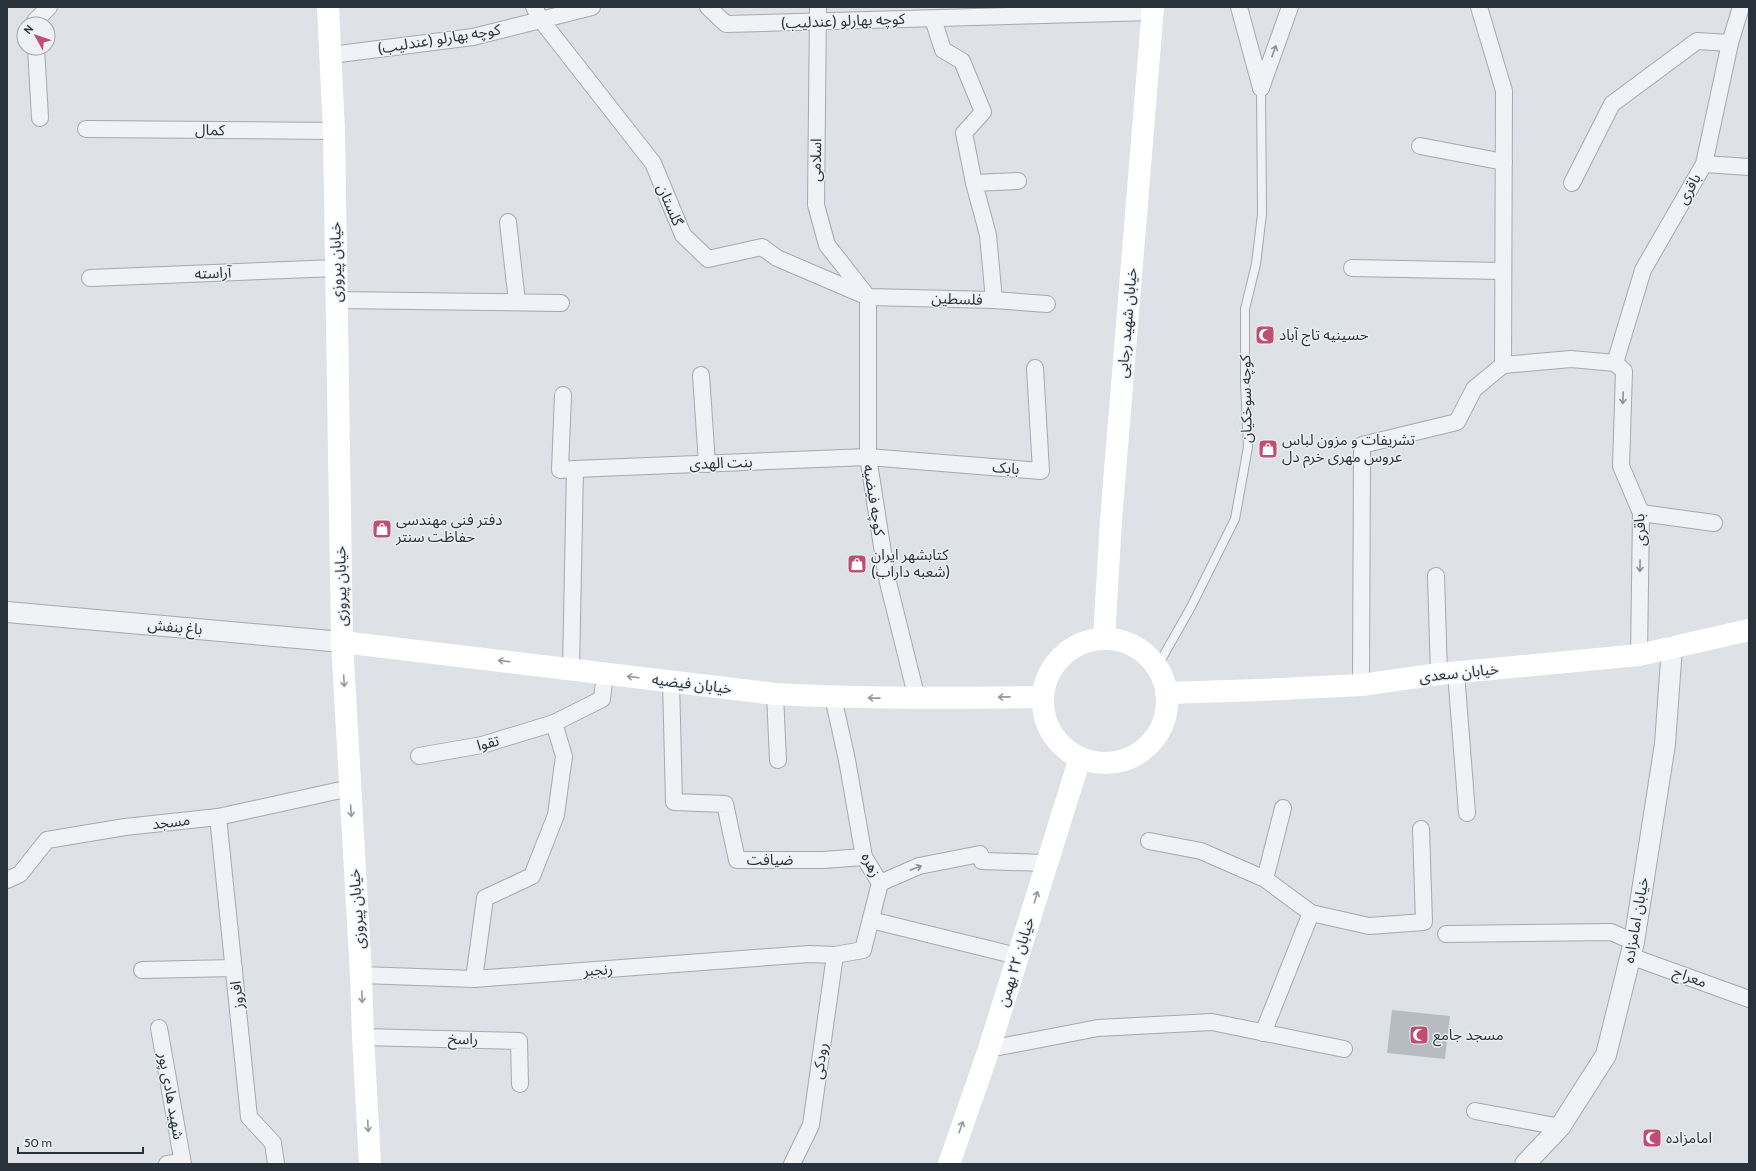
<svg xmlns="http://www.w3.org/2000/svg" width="1756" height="1171" viewBox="0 0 1756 1171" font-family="Cabin,'Noto Sans Arabic',sans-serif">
<rect width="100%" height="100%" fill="#dee2e6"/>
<!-- building -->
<path fill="#b6bcc2" d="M 1392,1010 L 1450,1016 L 1445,1059 L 1387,1053 Z"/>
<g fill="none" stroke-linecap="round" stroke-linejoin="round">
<!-- service casing -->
<g stroke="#a4aaaf" stroke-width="10">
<path id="service" d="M 1157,667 L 1191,607 L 1235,519 L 1248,447 L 1245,383 L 1245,309 L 1256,264 L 1262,214 L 1261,88"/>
</g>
<!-- minor casing -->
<g stroke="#a4aaaf" stroke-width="18">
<g id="minor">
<path d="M 534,7 L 541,20 L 653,163 L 683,235 L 708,259 L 762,247 L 777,258 L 868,297 L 994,300 L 1047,304"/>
<path d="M 708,7 L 726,24 L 1152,12"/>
<path d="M 818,7 L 816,205 L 827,245 L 867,296"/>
<path d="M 1239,7 L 1261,88"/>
<path d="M 1479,7 L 1504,91 L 1503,365"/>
<path d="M 933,19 L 943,50 L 962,61 L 983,112 L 964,133 L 974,183"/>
<path d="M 35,24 L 35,21 L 49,7"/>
<path d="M 36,48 L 40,118"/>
<path d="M 331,55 L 473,37 L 592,7"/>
<path d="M 1261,88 L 1290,7"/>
<path d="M 86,129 L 334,131"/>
<path d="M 1420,146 L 1504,162"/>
<path d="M 1704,164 L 1749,167"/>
<path d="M 1572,183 L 1612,104 L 1697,41 L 1730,43"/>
<path d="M 508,222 L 517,302"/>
<path d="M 1352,268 L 1502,271"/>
<path d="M 90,278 L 336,268"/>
<path d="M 868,297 L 868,457 L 887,578 L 917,699"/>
<path d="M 337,300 L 561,303"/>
<path d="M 994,300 L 988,235 L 974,183 L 1018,181"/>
<path d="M 1615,363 L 1643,270 L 1704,164 L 1730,43 L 1741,7"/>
<path d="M 1503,365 L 1571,359 L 1615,363 L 1624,371 L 1621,466 L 1641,513 L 1639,655"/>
<path d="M 701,375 L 707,464"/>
<path d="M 563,395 L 560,470 L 575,469 L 571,669"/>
<path d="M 575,469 L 868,457 L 1041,471 L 1035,368"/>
<path d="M 1641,513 L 1714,523"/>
<path d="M 1436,576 L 1439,674"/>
<path d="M 1456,673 L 1467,813"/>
<path d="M 671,681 L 674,802 L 725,804 L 737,860 L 823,860 L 864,857"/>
<path d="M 1361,685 L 1362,445 L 1457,422 L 1474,389 L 1503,365"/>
<path d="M 775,694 L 778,760"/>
<path d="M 833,697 L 847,760 L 864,857 L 880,883"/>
<path d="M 419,756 L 482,745 L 554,723 L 602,699 L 605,673"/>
<path d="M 218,817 L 249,1117 L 273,1143 L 276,1164"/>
<path d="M 1149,841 L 1201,851 L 1265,879 L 1311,913 L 1263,1033"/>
<path d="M 1265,879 L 1283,808"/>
<path d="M 7,880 L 20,874 L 47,840 L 125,827 L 218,817 L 350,788"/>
<path d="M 880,883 L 919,866 L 980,854 L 982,861 L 1046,863"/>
<path d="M 1311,913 L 1369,926 L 1424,922 L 1421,829"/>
<path d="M 871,920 L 1017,956"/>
<path d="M 1446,934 L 1611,932 L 1634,942"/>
<path d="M 1630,956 L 1749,999"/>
<path d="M 142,970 L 234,968"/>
<path d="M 361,975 L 474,979 L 809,954 L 835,955 L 863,950 L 880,883"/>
<path d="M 474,979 L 485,898 L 532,876 L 556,815 L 564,756 L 554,723"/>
<path d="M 159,1028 L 183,1164"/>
<path d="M 363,1037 L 519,1041 L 520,1084"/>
<path d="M 989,1049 L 1098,1028 L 1212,1022 L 1344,1049"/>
<path d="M 1475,1111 L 1560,1127"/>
<path d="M 167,1164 L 182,1162"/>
<path d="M 792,1164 L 811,1125 L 835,955"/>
</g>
</g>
<!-- tertiary casing -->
<g stroke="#a4aaaf" stroke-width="22">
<g id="tertiary">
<path d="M 7,612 L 342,642"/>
<path d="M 1525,1164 L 1560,1127 L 1606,1055 L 1634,942 L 1665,744 L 1672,647"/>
</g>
</g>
<!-- service -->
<use href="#service" stroke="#f0f2f5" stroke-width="8"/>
<!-- minor -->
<use href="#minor" stroke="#f0f2f5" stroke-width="16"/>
<!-- tertiary -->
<use href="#tertiary" stroke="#f0f2f5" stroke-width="20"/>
<!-- secondary -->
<g stroke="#fff" stroke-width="22">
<path d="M 328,7 L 334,131 L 342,642 L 361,975 L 363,1037 L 370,1164"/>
<path d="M 1104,639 L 1111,520 L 1153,7"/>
<circle cx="1105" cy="701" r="62"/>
<path d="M 342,642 L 775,694 C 865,699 953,698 1043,697"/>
<path d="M 1166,693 L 1260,690 L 1361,685 L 1439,674 L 1639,655 L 1749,630"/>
<path d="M 949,1164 L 989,1049 L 1080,758"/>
</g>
</g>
<!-- one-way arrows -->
<defs><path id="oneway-shaft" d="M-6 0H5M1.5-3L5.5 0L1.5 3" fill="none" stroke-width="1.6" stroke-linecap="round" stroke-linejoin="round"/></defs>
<g stroke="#8c9298">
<use href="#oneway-shaft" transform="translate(1274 51) rotate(-70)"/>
<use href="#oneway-shaft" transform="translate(1623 398) rotate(92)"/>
<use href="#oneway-shaft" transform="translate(1640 566) rotate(91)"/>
<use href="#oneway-shaft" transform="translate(916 868) rotate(-20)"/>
</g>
<g stroke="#94989d">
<use href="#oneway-shaft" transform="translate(504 661) rotate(-173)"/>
<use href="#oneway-shaft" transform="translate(633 677) rotate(-173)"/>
<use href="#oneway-shaft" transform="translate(344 681) rotate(87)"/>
<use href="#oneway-shaft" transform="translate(1004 697) rotate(179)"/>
<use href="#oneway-shaft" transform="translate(874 698) rotate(-179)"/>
<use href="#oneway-shaft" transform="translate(351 811) rotate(86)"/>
<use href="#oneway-shaft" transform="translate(1036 897) rotate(-73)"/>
<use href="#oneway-shaft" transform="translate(362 997) rotate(89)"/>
<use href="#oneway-shaft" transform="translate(368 1126) rotate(87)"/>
<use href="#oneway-shaft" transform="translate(961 1127) rotate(-71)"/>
</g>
<!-- icons -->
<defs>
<g id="mosque-square" transform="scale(1)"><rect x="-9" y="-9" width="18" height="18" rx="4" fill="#be4f72" stroke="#edf1f4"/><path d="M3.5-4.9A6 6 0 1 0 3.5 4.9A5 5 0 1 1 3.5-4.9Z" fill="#fff"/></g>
<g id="shop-square" transform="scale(1)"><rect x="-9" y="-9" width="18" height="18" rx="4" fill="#be4f72" stroke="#edf1f4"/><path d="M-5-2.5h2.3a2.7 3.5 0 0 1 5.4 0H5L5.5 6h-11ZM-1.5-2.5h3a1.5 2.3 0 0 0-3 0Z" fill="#fff"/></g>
</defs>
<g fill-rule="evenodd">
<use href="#mosque-square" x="1265" y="335"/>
<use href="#shop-square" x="1268" y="449"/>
<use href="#shop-square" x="382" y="529"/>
<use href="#shop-square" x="857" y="564"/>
<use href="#mosque-square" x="1419" y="1035"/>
<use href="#mosque-square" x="1652" y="1138"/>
</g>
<g text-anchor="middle" stroke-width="3" stroke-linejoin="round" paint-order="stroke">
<!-- street labels -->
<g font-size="15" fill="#29323b" stroke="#edf1f4">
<text transform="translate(843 21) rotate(-2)" y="5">کوچه بهارلو (عندلیب)</text>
<text transform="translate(439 39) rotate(-9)" y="5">کوچه بهارلو (عندلیب)</text>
<text transform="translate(210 130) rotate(1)" y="5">کمال</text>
<text transform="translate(816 160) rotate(-89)" y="5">اسلامی</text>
<text transform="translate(1689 189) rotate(-61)" y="5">باقری</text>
<text transform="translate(670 205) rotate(67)" y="5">گلستان</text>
<text transform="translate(336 262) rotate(-91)" y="5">خیابان پیروزی</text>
<text transform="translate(213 273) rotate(-2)" y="5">آراسته</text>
<text transform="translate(957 299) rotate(2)" y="5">فلسطین</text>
<text transform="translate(1127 323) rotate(-85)" y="5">خیابان شهید رجایی</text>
<text transform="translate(1246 399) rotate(-91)" y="5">کوچه سوخکیان</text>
<text transform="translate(721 463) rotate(-2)" y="5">بنت الهدی</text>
<text transform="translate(1006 468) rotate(5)" y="5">بابک</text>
<text transform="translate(874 500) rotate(81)" y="5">کوچه فیضیه</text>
<text transform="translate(1640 530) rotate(-93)" y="5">باقری</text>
<text transform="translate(341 586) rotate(-91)" y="5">خیابان پیروزی</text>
<text transform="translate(175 627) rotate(5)" y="5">باغ بنفش</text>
<text transform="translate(1459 673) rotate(-6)" y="5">خیابان سعدی</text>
<text transform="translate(692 684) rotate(7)" y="5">خیابان فیضیه</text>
<text transform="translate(488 743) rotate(-15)" y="5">تقوا</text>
<text transform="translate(171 822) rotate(-7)" y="5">مسجد</text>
<text x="770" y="865">ضیافت</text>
<text transform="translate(871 865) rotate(64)" y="5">زهره</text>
<text transform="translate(357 909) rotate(-94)" y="5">خیابان پیروزی</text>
<text transform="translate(1636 920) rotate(-80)" y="5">خیابان امامزاده</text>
<text transform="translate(1016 962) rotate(-73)" y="5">خیابان ۲۲ بهمن</text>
<text transform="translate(598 970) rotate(-4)" y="5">رنجبر</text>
<text transform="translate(1690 977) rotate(20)" y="5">معراج</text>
<text transform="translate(237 995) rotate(-96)" y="5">افروز</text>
<text transform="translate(463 1039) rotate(1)" y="5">راسخ</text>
<text transform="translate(820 1061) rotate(-82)" y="5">رودکی</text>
<text transform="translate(171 1096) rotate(80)" y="5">شهید هادی پور</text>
</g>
<!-- poi labels -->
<g font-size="15" fill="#29323b" stroke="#edf1f4" text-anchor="start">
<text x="1279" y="340">حسینیه تاج آباد</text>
<text x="1282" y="445">تشریفات و مزون لباس<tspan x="1282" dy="17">عروس مهری خرم دل</tspan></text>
<text x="396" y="525">دفتر فنی مهندسی<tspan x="396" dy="17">حفاظت سنتر</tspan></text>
<text x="871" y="560">کتابشهر ایران<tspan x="871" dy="17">(شعبه داراب)</tspan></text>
<text x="1433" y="1040">مسجد جامع</text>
<text x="1666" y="1143">امامزاده</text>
</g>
</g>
<!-- border -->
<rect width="1756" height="1171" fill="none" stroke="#29323b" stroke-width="16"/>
<!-- north arrow -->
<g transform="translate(36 36) rotate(310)"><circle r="19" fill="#edf1f4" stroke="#9fa5aa"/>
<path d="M0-3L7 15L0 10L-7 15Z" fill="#be4f72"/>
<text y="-6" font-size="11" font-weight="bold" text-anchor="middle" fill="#29323b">N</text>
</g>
<!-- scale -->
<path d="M18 1147v6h125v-6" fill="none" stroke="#29323b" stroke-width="2"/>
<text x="24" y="1147" font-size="12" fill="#29323b" stroke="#edf1f4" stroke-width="3" paint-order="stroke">50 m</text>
</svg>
